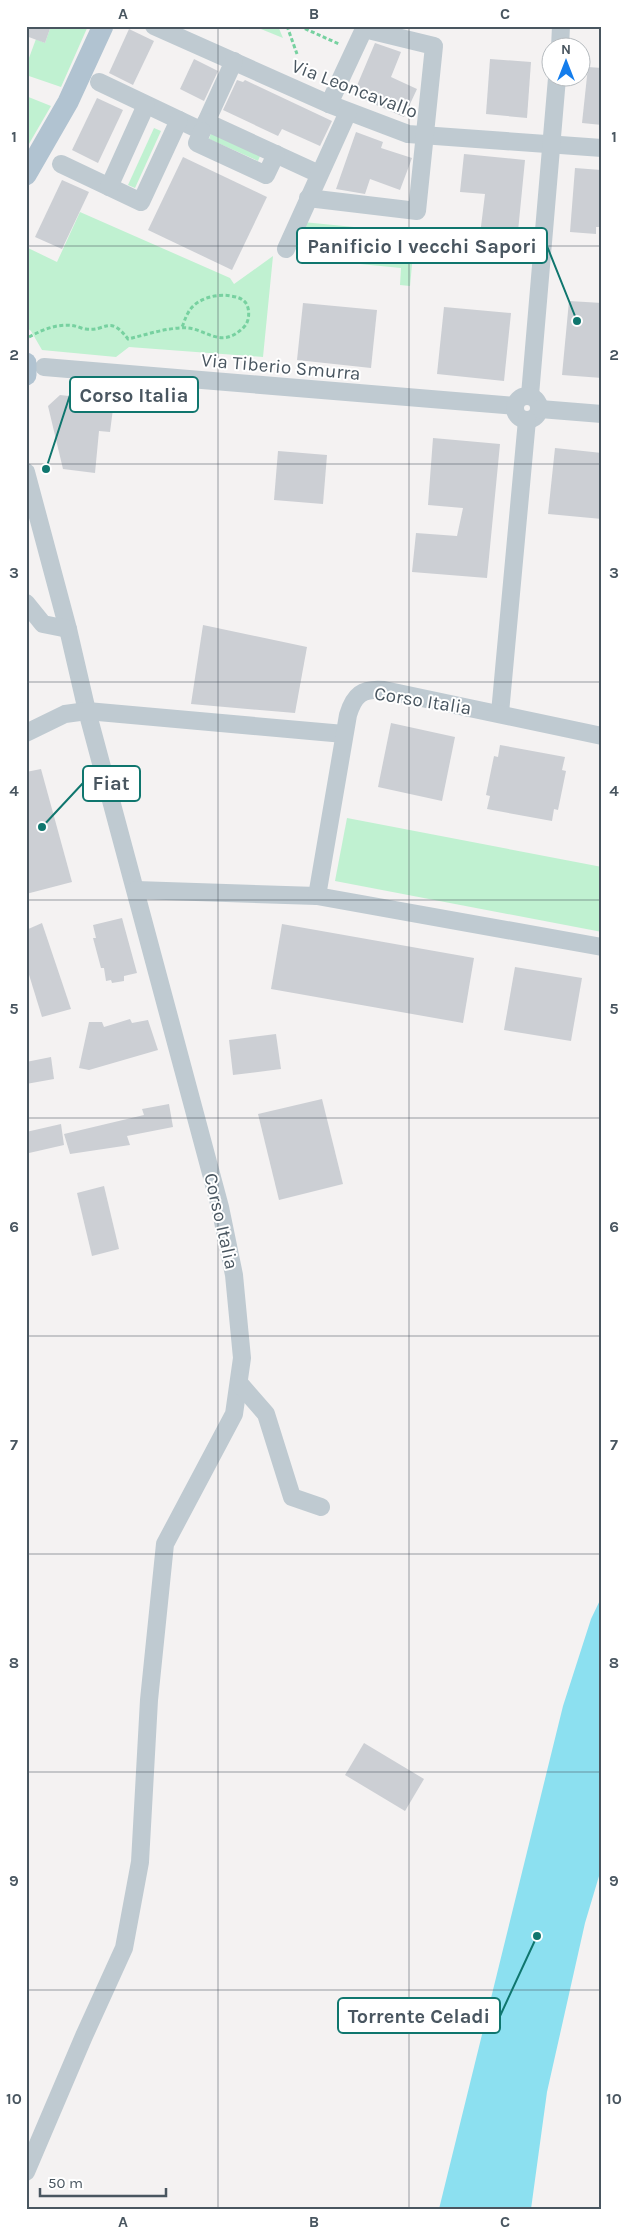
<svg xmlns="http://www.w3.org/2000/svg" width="628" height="2235" viewBox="0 0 628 2235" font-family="Karla,sans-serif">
<rect width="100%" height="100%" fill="#f4f2f2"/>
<!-- green -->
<g fill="#c0f1d1">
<path d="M 51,26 L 88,26 L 61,87 L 26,75 L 26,66 L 36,39 L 45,43 Z"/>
<path d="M 278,26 L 283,38 L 256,27 L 257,26 Z"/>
<path d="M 26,96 L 51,106 L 26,149 Z"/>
<path d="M 154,128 L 161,131 L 135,188 L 128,185 Z"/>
<path d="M 211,133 L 260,156 L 258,161 L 209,139 Z"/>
<path d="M 80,212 L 230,278 L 234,284 L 273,256 L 263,357 L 129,347 L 116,357 L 42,350 L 31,331 L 26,327 L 26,247 L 57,262 Z"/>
<path d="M 303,222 L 415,233 L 410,286 L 400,285 L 401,268 L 299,258 Z"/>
<path d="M 347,818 L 602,867 L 602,932 L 335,881 Z"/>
</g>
<!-- water -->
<path fill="#8ce0f0" d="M 602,1596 L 602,1866 L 585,1923 L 547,2092 L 531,2209 L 439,2209 L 563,1706 L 591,1619 Z"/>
<!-- building -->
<g fill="#cccfd4">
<path d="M 26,26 L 51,26 L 45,43 L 26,36 Z"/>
<path d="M 129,29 L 154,41 L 133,85 L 109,73 Z"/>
<path d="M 375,43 L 401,52 L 391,77 L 417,89 L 404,117 L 353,95 Z"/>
<path d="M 194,59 L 218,71 L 204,101 L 180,89 Z"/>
<path d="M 490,59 L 531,62 L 527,118 L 486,114 Z"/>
<path d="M 588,67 L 602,68 L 602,125 L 582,123 Z"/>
<path d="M 237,80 L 243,82 L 245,80 L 332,121 L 320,146 L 282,129 L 278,136 L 223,110 Z"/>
<path d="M 97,98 L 123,110 L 98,163 L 72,150 Z"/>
<path d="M 356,132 L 383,142 L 381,148 L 412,158 L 400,190 L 370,179 L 365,194 L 336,189 Z"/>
<path d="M 464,154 L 525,160 L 515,262 L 477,259 L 485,194 L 460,192 Z"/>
<path d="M 183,157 L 267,197 L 232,270 L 148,230 Z"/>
<path d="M 575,168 L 601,170 L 602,227 L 596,227 L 596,234 L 570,232 Z"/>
<path d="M 62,180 L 89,192 L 62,249 L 35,237 Z"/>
<path d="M 569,301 L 602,303 L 602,378 L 562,375 Z"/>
<path d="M 303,303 L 377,310 L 371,368 L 297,360 Z"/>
<path d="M 444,307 L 511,313 L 504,381 L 437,374 Z"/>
<path d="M 60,395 L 114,401 L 110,432 L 99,431 L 95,473 L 63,469 L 48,406 Z"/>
<path d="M 433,438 L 500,444 L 487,578 L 412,572 L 416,533 L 457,536 L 463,508 L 428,505 Z"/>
<path d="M 555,448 L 602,453 L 602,519 L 548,514 Z"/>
<path d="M 278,451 L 327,455 L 323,504 L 274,500 Z"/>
<path d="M 203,625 L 307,647 L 295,713 L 191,704 Z"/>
<path d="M 391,723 L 455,737 L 442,801 L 378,787 Z"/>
<path d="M 500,745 L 565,757 L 562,770 L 566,771 L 558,810 L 554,809 L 552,821 L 487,809 L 490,796 L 486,795 L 494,756 L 498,757 Z"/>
<path d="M 41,769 L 72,882 L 26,894 L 26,772 Z"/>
<path d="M 122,918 L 137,973 L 124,976 L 124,981 L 112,983 L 111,980 L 106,981 L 104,968 L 101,968 L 93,938 L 96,938 L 93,925 Z"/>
<path d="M 42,923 L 71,1009 L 42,1017 L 26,965 L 26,930 Z"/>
<path d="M 282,924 L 474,958 L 463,1023 L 271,989 Z"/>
<path d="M 515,967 L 582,978 L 571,1041 L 504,1030 Z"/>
<path d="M 130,1019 L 132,1023 L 148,1020 L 158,1050 L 89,1070 L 79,1068 L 89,1022 L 102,1022 L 104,1027 Z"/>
<path d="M 276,1034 L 281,1069 L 233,1075 L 229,1040 Z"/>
<path d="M 51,1057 L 54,1079 L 26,1084 L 26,1062 Z"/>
<path d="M 322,1099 L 343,1184 L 279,1200 L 258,1114 Z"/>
<path d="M 169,1104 L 173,1127 L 127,1136 L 130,1145 L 70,1154 L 64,1134 L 144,1115 L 142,1109 Z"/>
<path d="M 61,1124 L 64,1145 L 29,1153 L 26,1132 Z"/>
<path d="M 104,1186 L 119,1249 L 92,1256 L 77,1193 Z"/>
<path d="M 364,1743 L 424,1779 L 405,1811 L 345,1775 Z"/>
</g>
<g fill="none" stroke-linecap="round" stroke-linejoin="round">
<!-- path -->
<g stroke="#77d1a0" stroke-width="3" stroke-dasharray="4 2.5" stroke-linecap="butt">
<path d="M 287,26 L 297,54"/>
<path d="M 299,26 L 339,44"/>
<path d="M 239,28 L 243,26"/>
<path d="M 29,337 C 44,329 58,323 75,326 C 78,326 82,329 86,329 C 106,332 109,314 128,339 C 145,335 162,329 180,328 C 205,325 219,352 244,327 C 249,322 250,312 247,305 C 244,299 238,297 231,296 C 216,293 195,299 188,313 C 185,318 184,323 182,327"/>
</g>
<!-- minor -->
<g stroke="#bfcad1" stroke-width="18">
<path d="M 154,26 L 329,104 L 408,134 L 602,148"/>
<path d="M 560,48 L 561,26"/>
<path d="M 99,82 L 202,131 L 234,61"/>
<path d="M 206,122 L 319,174"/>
<path d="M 202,131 L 197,143 L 266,175 L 276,154"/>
<path d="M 61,164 L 141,202 L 179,120"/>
<path d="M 109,187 L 146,105"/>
<path d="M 308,198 L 417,211 L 434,46 L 364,29 L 329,104"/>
<path d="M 286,249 L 348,112"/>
<path d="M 44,367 L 515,406"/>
<path d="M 530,395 L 557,78"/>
<circle cx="527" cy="408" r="12"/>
<path d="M 540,409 L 602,414"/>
<path d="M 26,472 L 68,629 L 87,711 L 220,1207 L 234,1275 L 242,1358 L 234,1414 L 165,1544 L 149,1700 L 140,1862 L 124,1948 L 84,2036 L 26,2172"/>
<path d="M 26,603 L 43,624 L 68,629"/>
<path d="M 500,713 L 527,420"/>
<path d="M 26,733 L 65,714 L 87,711 L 344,734"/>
<path d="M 136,890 L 317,896 L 602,947"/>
<path d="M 317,896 L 348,715 C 354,695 362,688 384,690 L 602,736"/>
<path d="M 239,1383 L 266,1414 L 292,1497 L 321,1507"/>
</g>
<!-- major -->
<g stroke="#b1c3d1" stroke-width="21">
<path d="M 26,175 L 68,102 L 103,26"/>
<path d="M 26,363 L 26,375"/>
</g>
</g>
<!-- grid -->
<path fill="none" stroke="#495660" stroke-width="1" stroke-opacity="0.55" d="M 218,26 L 218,2209M 409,26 L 409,2209M 26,246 L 602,246M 26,464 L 602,464M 26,682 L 602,682M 26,900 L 602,900M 26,1118 L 602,1118M 26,1336 L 602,1336M 26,1554 L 602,1554M 26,1772 L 602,1772M 26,1990 L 602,1990"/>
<g text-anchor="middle" stroke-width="4" stroke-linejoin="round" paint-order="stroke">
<!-- street labels -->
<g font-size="19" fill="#495660" stroke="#fff">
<text transform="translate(355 88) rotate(21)" y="7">Via Leoncavallo</text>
<text transform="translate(281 366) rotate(5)" y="7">Via Tiberio Smurra</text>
<text transform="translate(423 700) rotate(9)" y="7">Corso Italia</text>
<text transform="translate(222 1221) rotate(77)" y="7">Corso Italia</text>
</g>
</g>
<!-- callouts -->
<path fill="none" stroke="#0f766e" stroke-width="2" d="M577 321L547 246M46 469L70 395M42 827L83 783M537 1936L500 2016"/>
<g fill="#0f766e" stroke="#fff" stroke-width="2">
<circle cx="577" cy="321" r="5"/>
<circle cx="46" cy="469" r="5"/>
<circle cx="42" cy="827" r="5"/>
<circle cx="537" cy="1936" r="5"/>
</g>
<g fill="#fff" stroke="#0f766e" stroke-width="2">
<rect x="297" y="228" width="250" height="35" rx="5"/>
<rect x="70" y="377" width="128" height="35" rx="5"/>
<rect x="83" y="766" width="57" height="35" rx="5"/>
<rect x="338" y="1998" width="162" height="35" rx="5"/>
</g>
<g font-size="20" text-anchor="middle" font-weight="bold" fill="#495660">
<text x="422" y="253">Panificio I vecchi Sapori</text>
<text x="134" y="402">Corso Italia</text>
<text x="111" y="790">Fiat</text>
<text x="419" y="2023">Torrente Celadi</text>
</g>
<!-- border -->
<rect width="628" height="2235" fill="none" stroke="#ffffff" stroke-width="55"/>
<!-- north arrow -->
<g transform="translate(566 62)"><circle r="24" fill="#ffffff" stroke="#b6bbbf"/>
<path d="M0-4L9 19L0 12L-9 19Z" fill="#147dec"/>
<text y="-8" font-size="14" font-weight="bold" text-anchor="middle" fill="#495660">N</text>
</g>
<!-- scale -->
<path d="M40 2188v8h126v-8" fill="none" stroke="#495660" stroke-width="2.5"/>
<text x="48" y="2188" font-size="15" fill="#495660" stroke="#ffffff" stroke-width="4" paint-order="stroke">50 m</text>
<rect x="28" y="28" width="572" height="2180" fill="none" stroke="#495660" stroke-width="2"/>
<g font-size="16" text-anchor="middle" font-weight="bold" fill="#495660">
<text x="123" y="19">A</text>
<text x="314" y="19">B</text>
<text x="505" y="19">C</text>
<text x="14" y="142">1</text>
<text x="614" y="142">1</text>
<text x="14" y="360">2</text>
<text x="614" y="360">2</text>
<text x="14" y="578">3</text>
<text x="614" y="578">3</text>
<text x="14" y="796">4</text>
<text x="614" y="796">4</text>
<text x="14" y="1014">5</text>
<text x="614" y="1014">5</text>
<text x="14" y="1232">6</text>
<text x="614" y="1232">6</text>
<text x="14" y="1450">7</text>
<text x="614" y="1450">7</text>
<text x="14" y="1668">8</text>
<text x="614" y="1668">8</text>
<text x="14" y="1886">9</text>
<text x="614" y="1886">9</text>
<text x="14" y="2104">10</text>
<text x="614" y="2104">10</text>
<text x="123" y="2227">A</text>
<text x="314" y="2227">B</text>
<text x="505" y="2227">C</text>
</g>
</svg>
